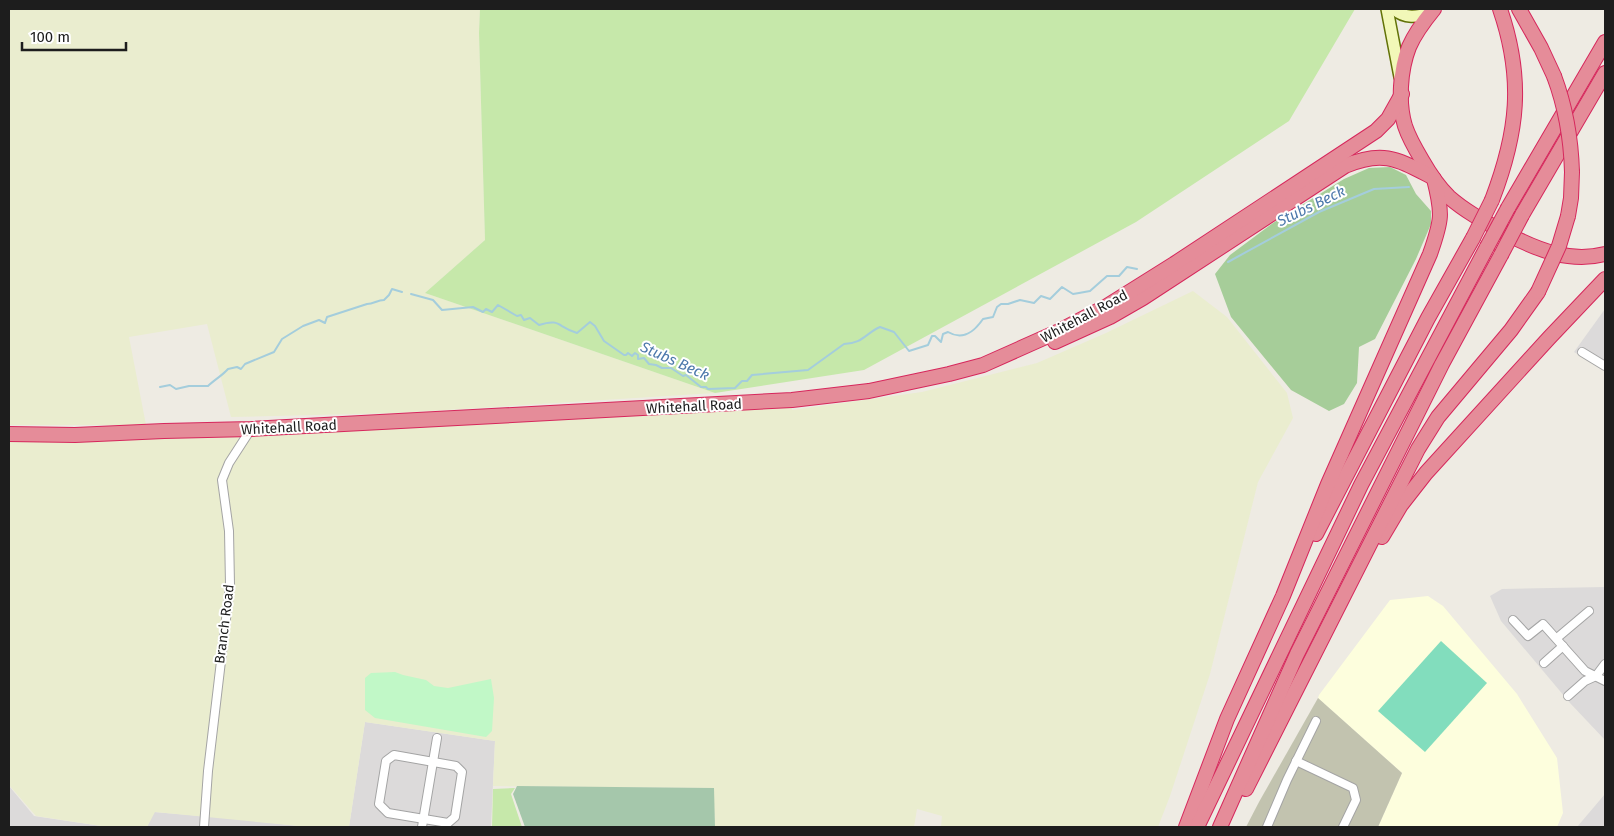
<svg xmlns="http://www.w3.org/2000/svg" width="1614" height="836" viewBox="0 0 1614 836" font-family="'Fira Sans',sans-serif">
<rect width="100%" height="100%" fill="#eeebe3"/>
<!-- residential -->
<g fill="#dcdada">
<path d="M 1605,309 L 1605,370 L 1574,352 Z"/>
<path d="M 1605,587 L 1605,740 L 1570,703 L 1501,621 L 1490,596 L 1502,589 Z"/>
<path d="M 365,722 L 495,741 L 491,827 L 349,827 Z"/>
<path d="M 9,786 L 34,816 L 108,827 L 9,827 Z"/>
<path d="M 1605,794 L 1605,827 L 1577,827 Z"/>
<path d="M 154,812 L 225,818 L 309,827 L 147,827 Z"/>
</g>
<!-- education -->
<path fill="#fdfedd" d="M 1428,596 L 1443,606 L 1517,694 L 1557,758 L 1563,813 L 1557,827 L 1378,827 L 1402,773 L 1318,698 L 1319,695 L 1390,600 Z"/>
<!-- construction -->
<path fill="#c2c3af" d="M 1318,698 L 1402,773 L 1378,827 L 1246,827 L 1259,802 Z"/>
<!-- farmland -->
<g fill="#eaedcf">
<path d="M 9,9 L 480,9 L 479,33 L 485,240 L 425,293 L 715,393 L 397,413 L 231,417 L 207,324 L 129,337 L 146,425 L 9,425 Z"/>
<path d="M 1193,291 L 1227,317 L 1287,393 L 1293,418 L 1258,482 L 1210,674 L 1170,796 L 1158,827 L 941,827 L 942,816 L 917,809 L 914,827 L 715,827 L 713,788 L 493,786 L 495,741 L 365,722 L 349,827 L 309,827 L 155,812 L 147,827 L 108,827 L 36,816 L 9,785 L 9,434 L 792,400 L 792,410 L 922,392 L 1037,363 L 1106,333 Z"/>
</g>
<!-- grass -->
<g fill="#c6e8aa">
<path d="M 480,9 L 1355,9 L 1289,121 L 1136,222 L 864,370 L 715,393 L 425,293 L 485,240 L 479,33 Z"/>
<path d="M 515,788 L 511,794 L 522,827 L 492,827 L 493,789 Z"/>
</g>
<!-- forest -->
<path fill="#a6cd99" d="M 1390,167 L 1406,175 L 1416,194 L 1431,211 L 1431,224 L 1416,259 L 1375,339 L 1359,347 L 1357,383 L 1344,404 L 1329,411 L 1291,390 L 1231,317 L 1215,274 L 1230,255 L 1273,223 L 1344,179 L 1369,168 Z"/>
<!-- cemetery -->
<path fill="#a5c7ab" d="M 517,786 L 714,788 L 715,827 L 525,827 L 513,794 Z"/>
<!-- park -->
<path fill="#c1f8c7" d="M 395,672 L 403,675 L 426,680 L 434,686 L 448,688 L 491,679 L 494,698 L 492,731 L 486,737 L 375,718 L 365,710 L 365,678 L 371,673 Z"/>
<!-- pitch -->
<path fill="#82ddbd" d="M 1441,641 L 1487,683 L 1425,752 L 1378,711 Z"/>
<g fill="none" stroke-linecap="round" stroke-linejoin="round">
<!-- stream -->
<g stroke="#a4cddc" stroke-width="2">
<path d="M 1228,262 L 1319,212 L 1374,189 L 1409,187"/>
<path d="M 411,294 L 433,300 L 442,310 L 473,307 L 483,312 L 486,309 L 492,312 L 498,305 L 517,316 L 521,315 L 524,320 L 530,318 L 539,325 C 561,318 557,327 577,333 L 590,322 L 595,326 L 604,341 L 624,355 L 626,355 L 628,353 L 632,356 L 635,353 L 638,355 L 638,359 L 644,358 L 649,364 L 656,365 L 662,368 L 671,368 L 683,376 L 686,375 L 701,387 L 706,387 L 708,389 L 735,388 L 742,381 L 747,381 L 752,375 L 808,370 L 844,344 C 862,344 866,333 880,327 L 894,332 L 909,351 L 928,345 L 932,336 L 935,336 L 941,342 L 943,334 L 948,332 C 963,341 974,332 983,319 L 993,317 L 997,307 L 1001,304 L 1008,304 L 1020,300 L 1034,303 L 1041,296 L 1050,299 L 1062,287 L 1073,294 L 1079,293 L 1090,291 L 1107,276 L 1119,276 L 1127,267 L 1137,269"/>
<path d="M 160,387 L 170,385 L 176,389 L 189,386 L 208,386 C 214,380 223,375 228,369 L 237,367 L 241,369 L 245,364 L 274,352 L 282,339 L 303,326 L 319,320 L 325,323 L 327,317 L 367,304 C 374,304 377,300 384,300 L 389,295 L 392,289 L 402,292"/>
</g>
<!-- street casing -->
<g stroke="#a4a4a4" stroke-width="10">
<g id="street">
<path d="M 1582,352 L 1605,366"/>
<path d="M 1513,620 L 1528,636 L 1543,624 L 1585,671 L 1605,681"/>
<path d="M 1557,638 L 1589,611"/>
<path d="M 1544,663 L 1563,646"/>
<path d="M 1568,696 L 1585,681 L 1596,676 L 1605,664"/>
<path d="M 394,755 L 456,766 L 462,772 L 455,817 L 448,823 L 388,813 L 379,804 L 386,761 Z"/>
<path d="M 1296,761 L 1353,788 L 1356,800 L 1343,827"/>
<path d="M 204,827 L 208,771 L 230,585 L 229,531 L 222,480 L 229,463 L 251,429"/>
<path d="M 422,827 L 437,738"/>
<path d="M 1267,827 L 1287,780 L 1316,721"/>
</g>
</g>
<!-- secondary casing -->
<g stroke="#627207" stroke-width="14">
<g id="secondary">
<path d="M 1387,9 L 1400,77"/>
<path d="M 1394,9 C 1405,19 1417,17 1430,13"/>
</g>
</g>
<!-- highway casing -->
<g stroke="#d6275c" stroke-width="16">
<g id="highway">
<path d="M 1434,9 C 1425,20 1415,33 1409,47 C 1400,70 1398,103 1405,126 C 1409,138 1416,150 1422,160 C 1430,174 1438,186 1449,197 C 1466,212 1487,223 1507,234 C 1538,250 1570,263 1605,254"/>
<path d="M 1519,9 L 1541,48 L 1554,76"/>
<path d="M 1492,200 C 1518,132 1524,79 1500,9"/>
<path d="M 1508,208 L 1605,42"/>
<path d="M 1522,215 L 1605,73"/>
<path d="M 1568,216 L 1571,198 L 1572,172"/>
<path d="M 1055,342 L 1110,317 L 1143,298 L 1345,166 C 1383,150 1397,159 1432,177"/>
<path d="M 9,434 L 75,435 L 164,431 L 251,429 L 792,400 L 869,391 L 949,374 L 983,365 L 1057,332 L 1107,306 L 1174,264 L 1376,131 L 1388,119 L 1402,94"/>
<path d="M 1316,534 L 1428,318 L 1473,238"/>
<path d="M 1382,537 L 1401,505 L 1426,473 L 1549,338 L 1605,279"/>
<path d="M 1246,789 L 1418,449 L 1438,417 L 1511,330 L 1538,292"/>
<path d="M 1186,827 L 1227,719 L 1283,596 L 1328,484 L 1430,254 C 1442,220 1443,214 1434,179"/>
<path d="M 1197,827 L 1361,485 L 1487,247"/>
<path d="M 1220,827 L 1297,654 L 1442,364 L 1501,255"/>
</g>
</g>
<!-- street -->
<use href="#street" stroke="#fff" stroke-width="8"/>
<!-- secondary -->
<use href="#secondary" stroke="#f2f8b8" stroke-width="11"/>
<!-- highway -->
<use href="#highway" stroke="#e58c99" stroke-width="14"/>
<!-- highway-bridge casing -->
<g stroke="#d6275c" stroke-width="16" stroke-linecap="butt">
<g id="highway-bridge">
<path d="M 1554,76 C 1566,108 1571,137 1572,172"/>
<path d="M 1473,238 L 1492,200"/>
<path d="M 1487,247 L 1508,208"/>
<path d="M 1501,255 L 1522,215"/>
<path d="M 1538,292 L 1559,246 L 1568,216"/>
</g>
</g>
<!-- highway-bridge -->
<use href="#highway-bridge" stroke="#e58c99" stroke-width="14"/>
</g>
<g text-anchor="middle" stroke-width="4" stroke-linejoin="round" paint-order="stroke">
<!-- street labels -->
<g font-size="14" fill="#1d1d1d" stroke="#fff">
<text transform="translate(1084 316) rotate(-28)" y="5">Whitehall Road</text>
<text transform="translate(694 406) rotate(-3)" y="5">Whitehall Road</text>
<text transform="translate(289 427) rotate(-3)" y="5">Whitehall Road</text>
<text transform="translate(224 624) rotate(-83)" y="5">Branch Road</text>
</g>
<!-- water labels -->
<g font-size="15" font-style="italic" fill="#4c78ab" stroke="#fff">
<text transform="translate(1311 206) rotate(-26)" y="5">Stubs Beck</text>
<text transform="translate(675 361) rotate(24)" y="5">Stubs Beck</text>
</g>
</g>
<!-- border -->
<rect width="1614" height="836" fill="none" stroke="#1d1d1d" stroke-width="20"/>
<!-- scale -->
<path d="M22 42v8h104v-8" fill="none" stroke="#1d1d1d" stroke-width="2.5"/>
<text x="30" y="42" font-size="15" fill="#1d1d1d" stroke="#ffffff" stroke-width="4" paint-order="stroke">100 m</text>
</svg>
